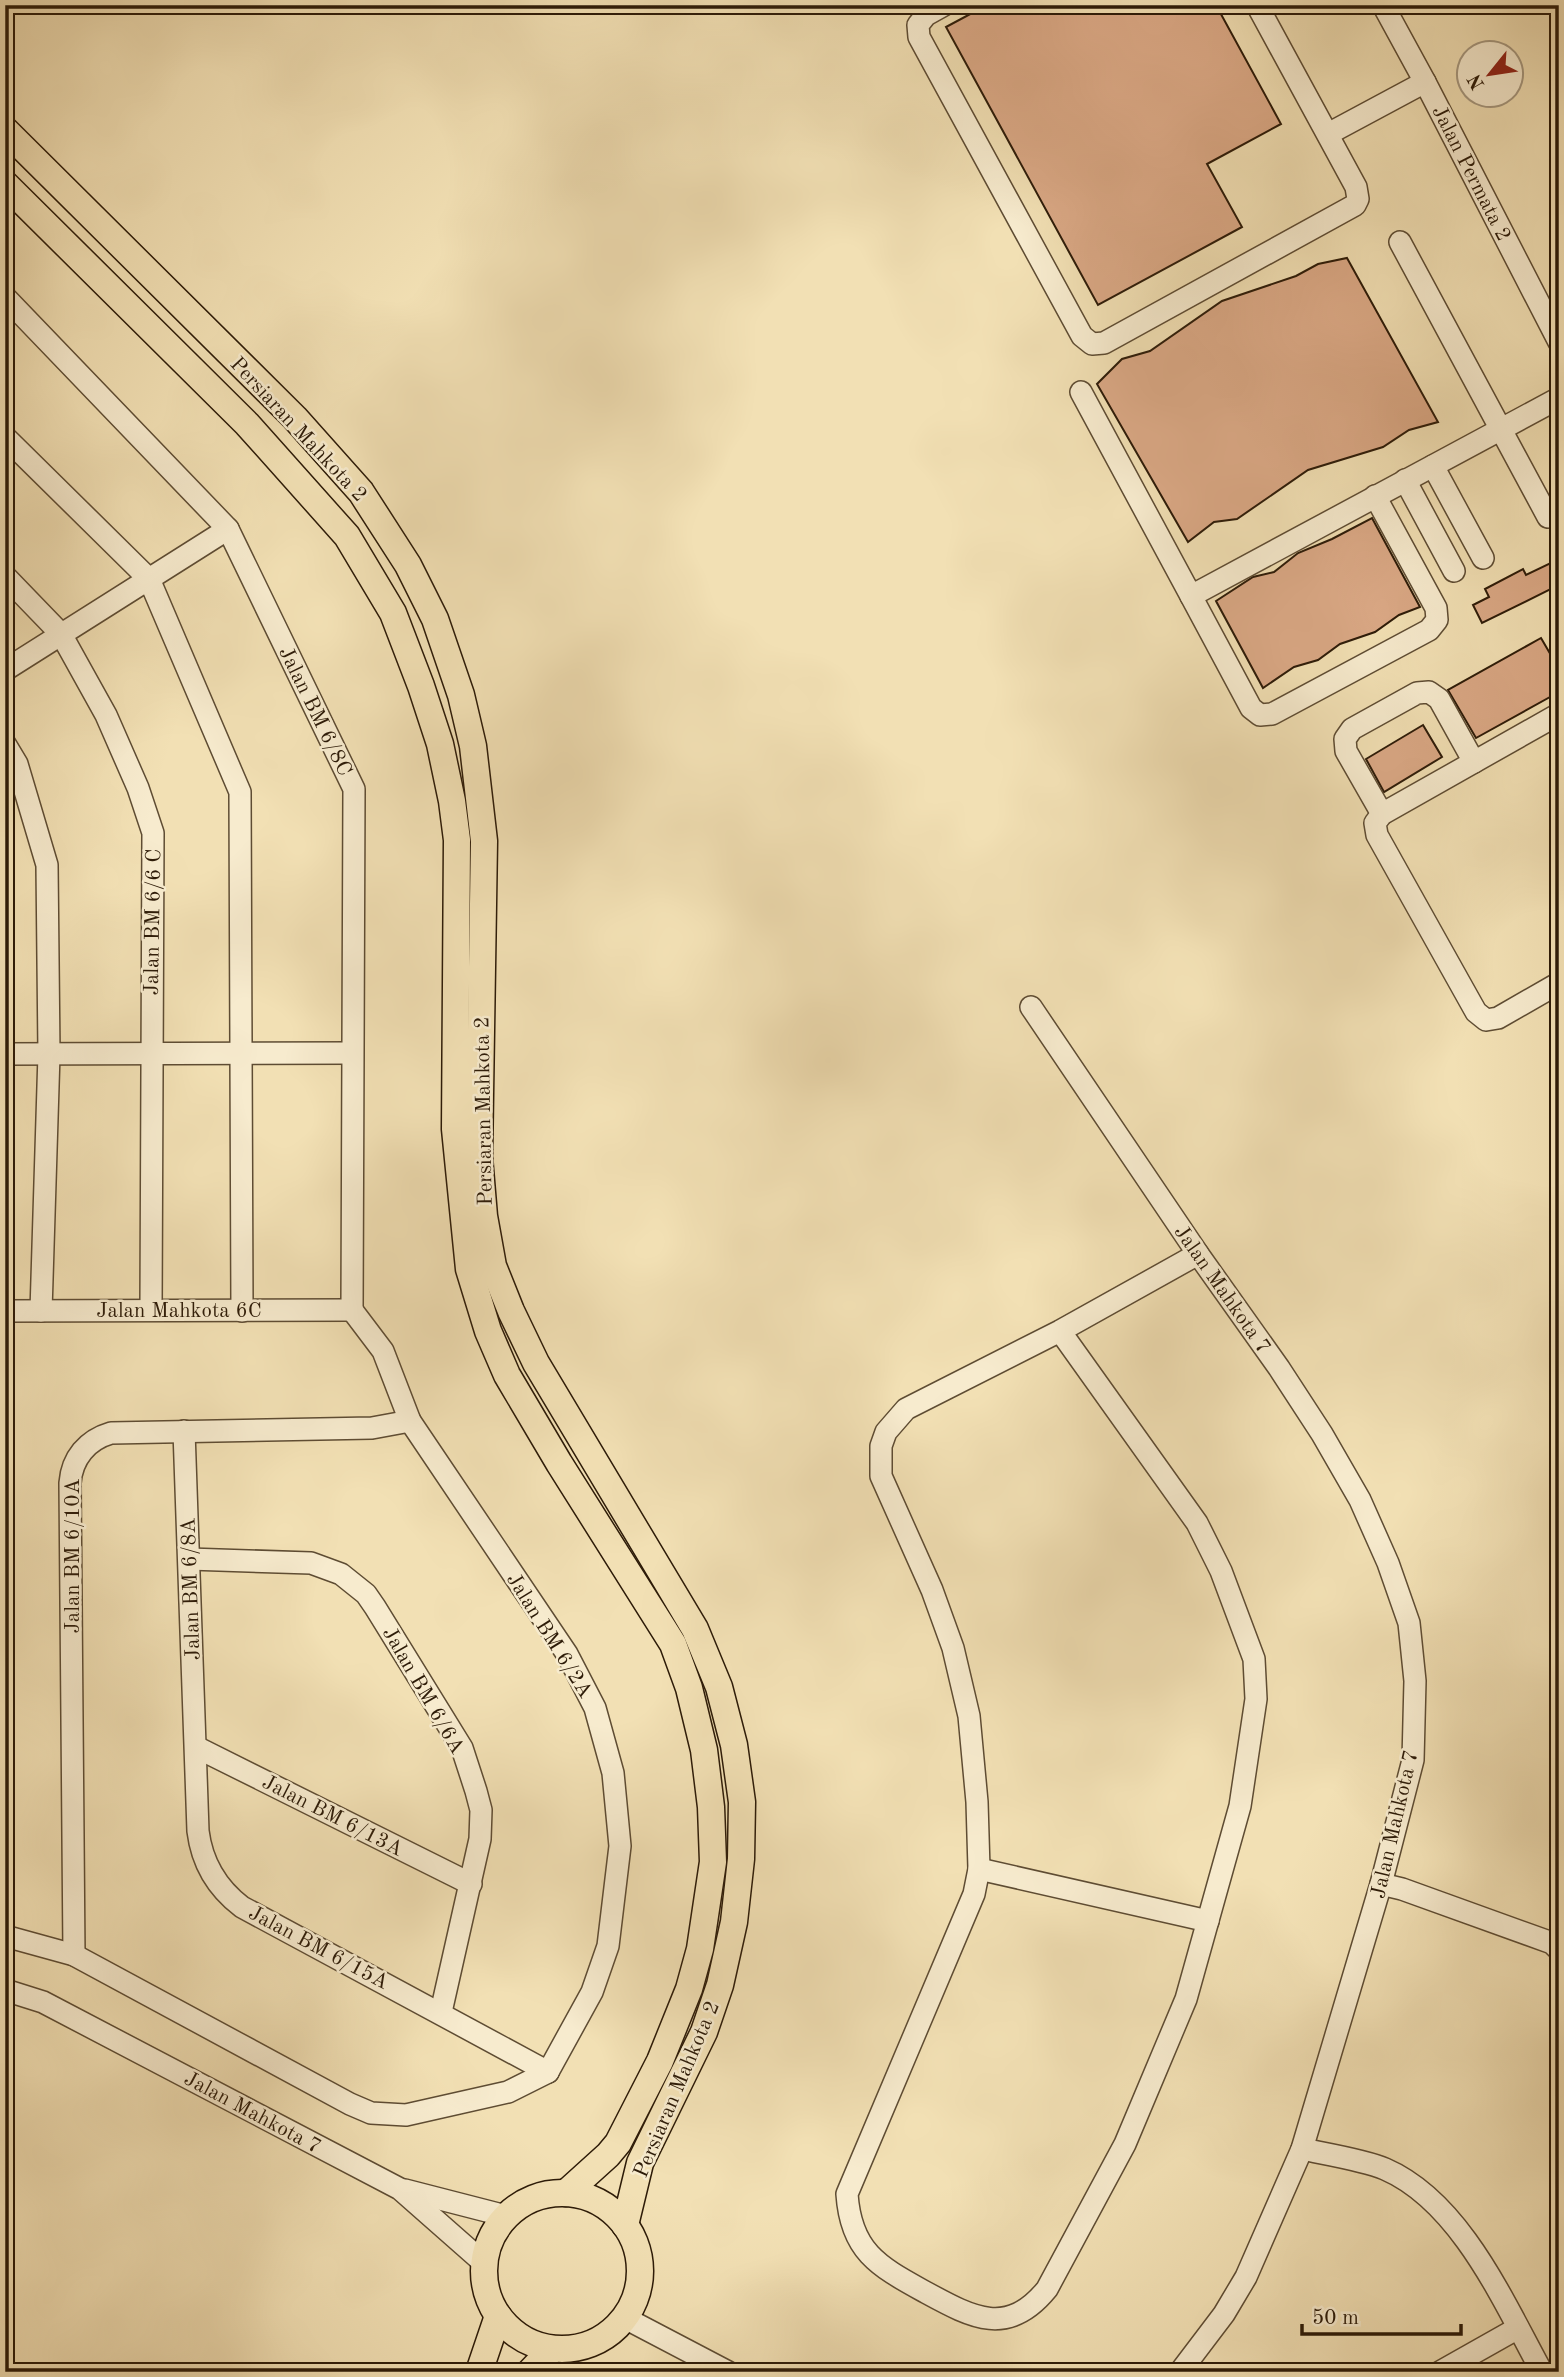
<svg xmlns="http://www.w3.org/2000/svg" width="1564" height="2377" viewBox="0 0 1564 2377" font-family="'Old Standard TT',serif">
<rect width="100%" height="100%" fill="#f2e0b4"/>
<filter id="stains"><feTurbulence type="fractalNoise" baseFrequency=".00286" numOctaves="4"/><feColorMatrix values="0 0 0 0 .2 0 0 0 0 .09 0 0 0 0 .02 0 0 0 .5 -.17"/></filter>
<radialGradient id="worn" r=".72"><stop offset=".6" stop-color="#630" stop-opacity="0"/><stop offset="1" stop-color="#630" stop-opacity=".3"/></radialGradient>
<!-- building -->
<g fill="#daa885" stroke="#2d1b08" stroke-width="2">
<path d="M 987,5 L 1216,5 L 1281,124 L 1207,164 L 1242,227 L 1098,305 L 946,27 Z"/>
<path d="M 1347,258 L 1438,422 L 1409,430 L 1383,447 L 1308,470 L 1237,519 L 1214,522 L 1188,542 L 1097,384 L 1122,359 L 1150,351 L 1222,301 L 1296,276 L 1318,264 Z"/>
<path d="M 1372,518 L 1420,607 L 1399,615 L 1375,632 L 1340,644 L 1318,660 L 1294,667 L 1263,688 L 1216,601 L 1253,577 L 1274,572 L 1298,553 L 1332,539 Z"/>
<path d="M 1559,559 L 1559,585 L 1482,623 L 1473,605 L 1489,597 L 1485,589 L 1523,569 L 1526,575 Z"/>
<path d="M 1541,638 L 1559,669 L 1559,692 L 1476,738 L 1448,690 Z"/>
<path d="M 1423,725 L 1442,757 L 1384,792 L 1366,759 Z"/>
</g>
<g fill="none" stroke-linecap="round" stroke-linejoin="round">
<!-- minor casing -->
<g stroke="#5e4c33" stroke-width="24">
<g id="minor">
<path d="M 944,5 L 926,15 L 918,25 L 919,37 L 1082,336 L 1092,344 L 1104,343 L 1355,205 L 1358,199 L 1356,187 L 1257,5"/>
<path d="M 1383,5 L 1425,82 L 1559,342"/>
<path d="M 1328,134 L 1425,82"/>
<path d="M 1400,242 L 1548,517"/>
<path d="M 5,297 L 228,529 L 354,789 L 352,1310"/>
<path d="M 1081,392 L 1191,596 L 1559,398"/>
<path d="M 5,437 L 149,579 L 240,792 L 242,1311"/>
<path d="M 1433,466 L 1483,558"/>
<path d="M 1405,480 L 1454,571"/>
<path d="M 5,576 L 61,634 L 106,715 L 138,788 L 153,833 L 151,1310"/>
<path d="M 1191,596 L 1251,708 L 1260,715 L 1272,714 L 1429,630 L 1437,620 L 1436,608 L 1375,496"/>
<path d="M 5,670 L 228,529"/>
<path d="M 1559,714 L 1382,814 L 1375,823 L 1377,835 L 1476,1012 L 1486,1020 L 1498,1018 L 1559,983"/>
<path d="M 5,744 L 17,764 L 47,865 L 49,1054 L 41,1311"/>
<path d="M 1382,814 L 1346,751 L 1345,739 L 1352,729 L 1417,693 L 1429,692 L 1439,699 L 1474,762"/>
<path d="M 1031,1007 L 1198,1254 L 1279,1368 L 1322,1434 L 1360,1500 L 1388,1563 L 1409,1623 L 1415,1681 L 1413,1760 L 1381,1884 L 1302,2149 L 1246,2277 L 1224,2314 L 1180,2372"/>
<path d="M 5,1054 L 352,1053"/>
<path d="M 352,1310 L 383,1351 L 410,1421 L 567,1654 L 595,1708 L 613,1773 L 620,1846 L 608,1946 L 592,1992 L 548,2072"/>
<path d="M 5,1311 L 352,1310"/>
<path d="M 1060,1331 L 1197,1523 L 1221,1571 L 1254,1659 L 1256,1699 L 1240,1806 L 1186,1999 L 1125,2144 L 1047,2289 C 1008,2337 973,2318 927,2293 C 880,2267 851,2253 847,2194 L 974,1894 L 979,1869 L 977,1802 L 969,1716 L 953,1648 L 932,1590 L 881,1476 L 881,1446 L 886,1432 L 906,1409 L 1060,1331 L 1198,1254"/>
<path d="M 184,1431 L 198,1831 C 202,1863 217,1888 242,1907 L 548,2072"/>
<path d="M 189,1559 L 311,1563 L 341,1574 L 366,1594 L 375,1607 L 462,1748 L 476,1791 L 481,1810 L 480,1839 L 441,2012"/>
<path d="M 196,1747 L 471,1884"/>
<path d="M 979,1869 L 1208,1921"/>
<path d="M 1381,1884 L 1402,1889 L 1552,1943 L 1559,1950"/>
<path d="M 5,1936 L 74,1955 L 350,2104 L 371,2113 L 406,2115 L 508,2092 L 548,2072"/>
<path d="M 74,1955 L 70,1483 C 72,1458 87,1440 111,1433 L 372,1428 L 410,1421"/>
<path d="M 5,1990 L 43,2002 L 400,2189 L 484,2263"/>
<path d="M 1302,2149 C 1325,2154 1364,2160 1385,2169 C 1461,2202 1504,2303 1542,2372"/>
<path d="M 405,2190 L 506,2216"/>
<path d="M 625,2318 L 728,2372"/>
<path d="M 1440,2372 L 1518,2328"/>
</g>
</g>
<!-- major casing -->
<g stroke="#2d1b08" stroke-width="29">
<g id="major">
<path d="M 5,130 L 295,418 L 361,492 L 408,565 L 435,619 L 461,695 L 473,746 L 484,841 L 479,1157 L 484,1216 L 493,1266 L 511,1311 L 536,1363 L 695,1629 L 719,1687 L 734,1745 L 742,1802 L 741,1859 L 734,1922 L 720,1985 L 704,2032 L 640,2163 L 625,2225"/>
<path d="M 5,184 L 247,424 L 347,536 L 393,613 L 421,686 L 440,744 L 452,801 L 457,840 L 455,1129 L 469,1269 L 488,1331 L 507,1375 L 559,1463 L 673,1644 L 689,1688 L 704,1750 L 711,1807 L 713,1862 L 700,1949 L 689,1989 L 660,2061 L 618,2143 L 608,2155 L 566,2193"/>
<circle cx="562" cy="2271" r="78"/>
<path d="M 479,2372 L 498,2316"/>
<path d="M 530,2372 L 552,2349"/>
</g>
</g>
<!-- minor -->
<use href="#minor" stroke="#f7ebce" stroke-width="21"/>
<!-- major -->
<use href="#major" stroke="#f2e0b4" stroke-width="26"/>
</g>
<g text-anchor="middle" stroke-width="5" stroke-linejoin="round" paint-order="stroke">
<!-- street labels -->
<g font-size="21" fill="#2d1b08" stroke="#f7ebce">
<text transform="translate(1472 173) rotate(63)" y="7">Jalan Permata 2</text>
<text transform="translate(299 429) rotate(47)" y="7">Persiaran Mahkota 2</text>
<text transform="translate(316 711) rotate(64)" y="7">Jalan BM 6/8C</text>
<text transform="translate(152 922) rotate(-89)" y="7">Jalan BM 6/6 C</text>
<text transform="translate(483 1111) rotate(-91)" y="7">Persiaran Mahkota 2</text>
<text transform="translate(1223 1289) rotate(55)" y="7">Jalan Mahkota 7</text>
<text x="179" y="1317">Jalan Mahkota 6C</text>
<text transform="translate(72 1556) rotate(-90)" y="7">Jalan BM 6/10A</text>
<text transform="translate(190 1589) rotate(-92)" y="7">Jalan BM 6/8A</text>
<text transform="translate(550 1635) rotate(58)" y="7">Jalan BM 6/2A</text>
<text transform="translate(424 1690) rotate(60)" y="7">Jalan BM 6/6A</text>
<text transform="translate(333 1815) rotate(27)" y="7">Jalan BM 6/13A</text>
<text transform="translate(1394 1824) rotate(-77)" y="7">Jalan Mahkota 7</text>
<text transform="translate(319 1947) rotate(28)" y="7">Jalan BM 6/15A</text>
<text transform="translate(676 2089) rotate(-67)" y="7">Persiaran Mahkota 2</text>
<text transform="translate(253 2112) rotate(28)" y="7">Jalan Mahkota 7</text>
</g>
</g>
<!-- margin -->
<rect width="1564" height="2377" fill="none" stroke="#f2e0b4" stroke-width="28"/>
<rect x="7" y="7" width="1550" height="2363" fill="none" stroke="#2d1b08" stroke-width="3.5"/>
<rect x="14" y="14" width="1536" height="2349" fill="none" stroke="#2d1b08" stroke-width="2"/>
<!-- north arrow -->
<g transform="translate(1490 74) rotate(240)"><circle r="33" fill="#f7ebce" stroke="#a6987f" stroke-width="2"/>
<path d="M0-5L12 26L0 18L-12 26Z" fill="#8f2418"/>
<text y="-10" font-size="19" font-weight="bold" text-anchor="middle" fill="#2d1b08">N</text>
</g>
<!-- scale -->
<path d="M1302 2324v10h159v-10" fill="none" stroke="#2d1b08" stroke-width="3.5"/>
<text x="1312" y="2324" font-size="21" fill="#2d1b08" stroke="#f7ebce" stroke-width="5" paint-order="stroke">50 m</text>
<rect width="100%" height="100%" filter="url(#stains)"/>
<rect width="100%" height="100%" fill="url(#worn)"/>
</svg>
